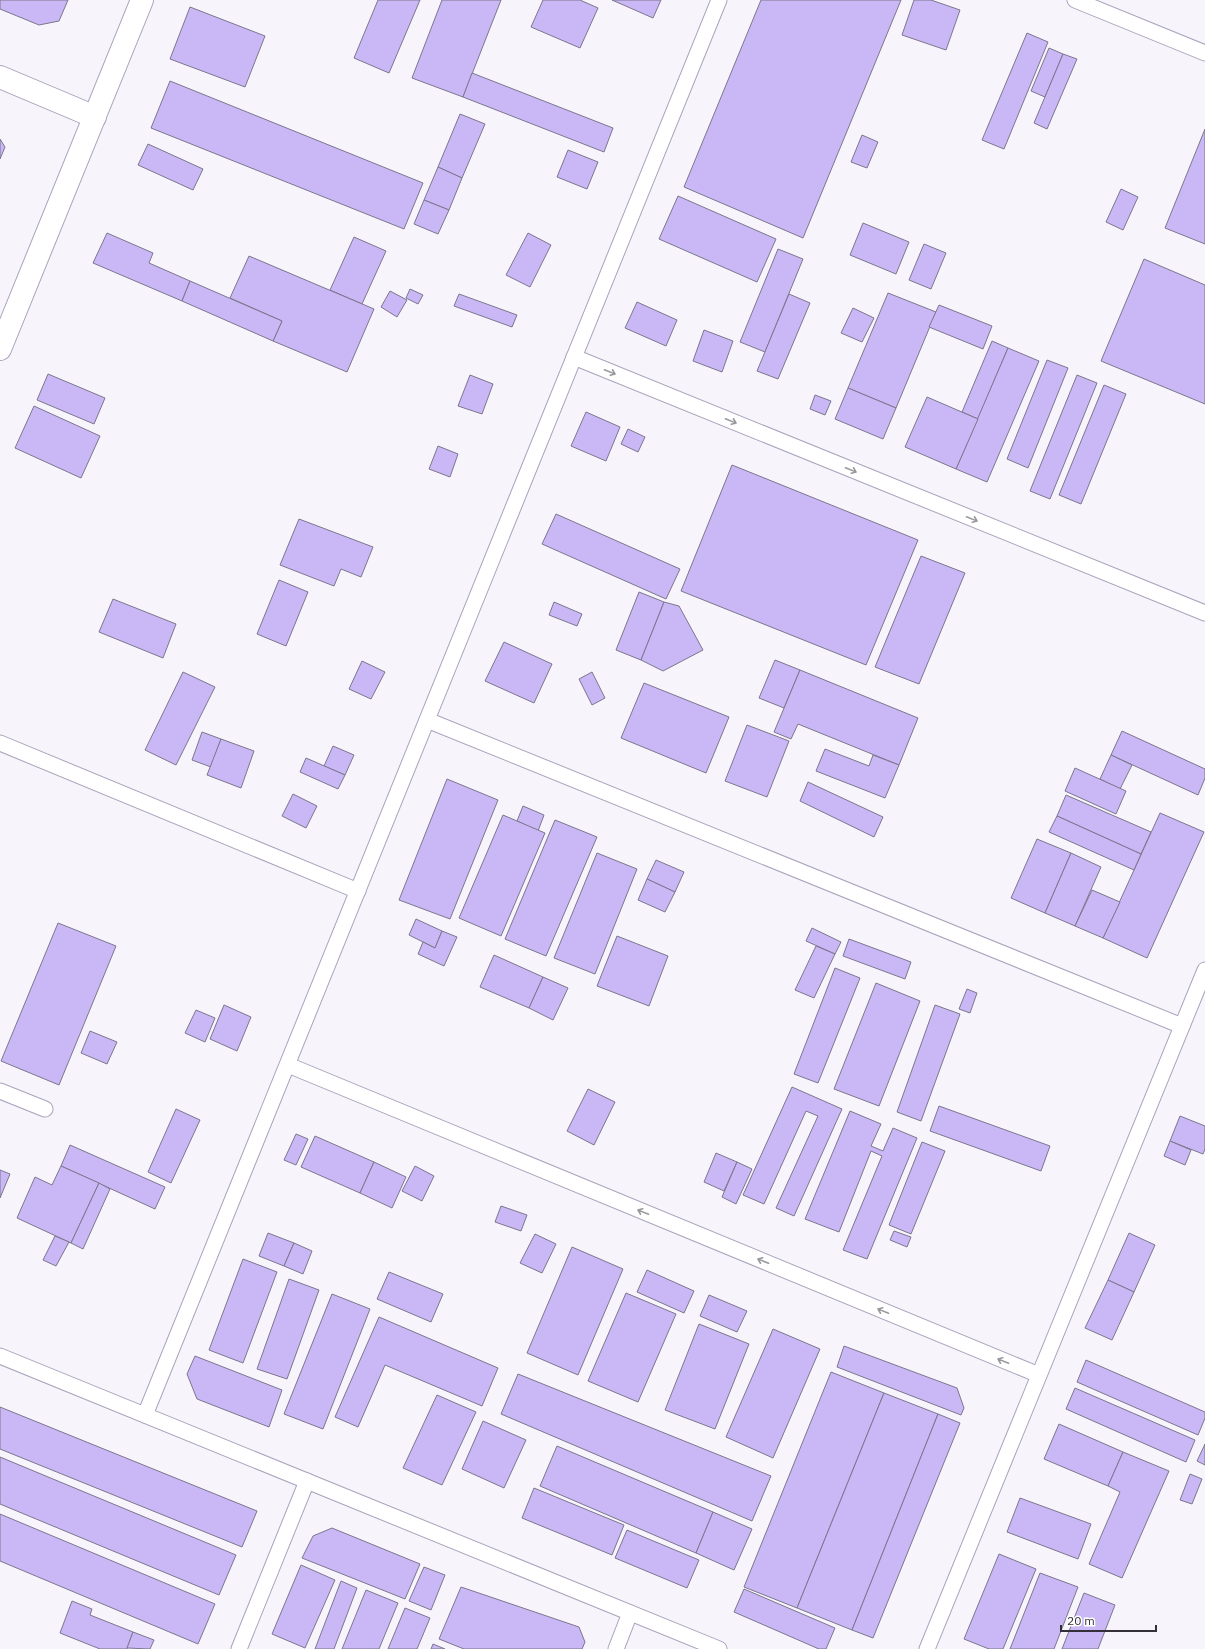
<svg xmlns="http://www.w3.org/2000/svg" width="1205" height="1649" viewBox="0 0 1205 1649" font-family="'IBM Plex Sans',sans-serif">
<rect width="100%" height="100%" fill="#f7f5fb"/>
<!-- building -->
<g fill="#c9b8f5" stroke="#7c768e">
<path d="M 0,0 L 68,0 L 59,21 L 39,25 L 0,9 Z"/>
<path d="M 378,0 L 420,0 L 389,73 L 354,58 Z"/>
<path d="M 442,0 L 501,0 L 463,97 L 412,78 Z"/>
<path d="M 543,0 L 580,0 L 598,8 L 580,48 L 531,27 Z"/>
<path d="M 612,0 L 661,0 L 653,18 Z"/>
<path d="M 761,0 L 901,0 L 803,238 L 684,187 Z"/>
<path d="M 914,0 L 931,0 L 960,10 L 946,50 L 902,35 Z"/>
<path d="M 190,7 L 265,36 L 245,87 L 170,59 Z"/>
<path d="M 1027,33 L 1048,42 L 1004,149 L 982,140 Z"/>
<path d="M 1049,48 L 1063,54 L 1045,97 L 1031,91 Z"/>
<path d="M 1063,54 L 1077,59 L 1047,129 L 1034,123 Z"/>
<path d="M 472,73 L 613,128 L 604,152 L 463,97 Z"/>
<path d="M 170,81 L 423,183 L 404,229 L 151,128 Z"/>
<path d="M 460,114 L 485,124 L 462,178 L 438,167 Z"/>
<path d="M 1205,129 L 1205,244 L 1165,228 Z"/>
<path d="M 862,135 L 878,142 L 867,168 L 851,162 Z"/>
<path d="M 0,139 L 5,147 L 0,159 Z"/>
<path d="M 148,144 L 203,169 L 193,190 L 138,165 Z"/>
<path d="M 568,150 L 598,162 L 587,189 L 557,177 Z"/>
<path d="M 438,167 L 462,178 L 449,210 L 424,200 Z"/>
<path d="M 1121,189 L 1138,197 L 1123,230 L 1106,222 Z"/>
<path d="M 678,196 L 776,239 L 757,282 L 659,239 Z"/>
<path d="M 424,200 L 449,210 L 438,234 L 414,224 Z"/>
<path d="M 863,223 L 909,242 L 896,274 L 850,255 Z"/>
<path d="M 107,233 L 153,253 L 149,263 L 190,281 L 182,301 L 93,263 Z"/>
<path d="M 528,233 L 551,245 L 530,287 L 506,275 Z"/>
<path d="M 354,237 L 386,251 L 362,304 L 330,290 Z"/>
<path d="M 924,244 L 946,253 L 931,289 L 909,280 Z"/>
<path d="M 778,249 L 803,259 L 765,352 L 740,342 Z"/>
<path d="M 249,256 L 374,309 L 347,372 L 273,341 L 282,321 L 230,298 Z"/>
<path d="M 1144,259 L 1205,285 L 1205,404 L 1101,361 Z"/>
<path d="M 190,281 L 282,321 L 273,341 L 182,301 Z"/>
<path d="M 410,289 L 423,295 L 418,304 L 406,298 Z"/>
<path d="M 390,291 L 407,300 L 397,317 L 381,307 Z"/>
<path d="M 888,293 L 936,312 L 896,408 L 848,388 Z"/>
<path d="M 459,294 L 517,315 L 512,327 L 454,306 Z"/>
<path d="M 789,294 L 810,303 L 778,379 L 757,371 Z"/>
<path d="M 637,302 L 677,320 L 666,346 L 625,328 Z"/>
<path d="M 939,305 L 992,326 L 983,349 L 929,327 Z"/>
<path d="M 853,308 L 874,318 L 862,342 L 841,333 Z"/>
<path d="M 704,330 L 733,341 L 722,372 L 693,361 Z"/>
<path d="M 992,341 L 1008,348 L 978,419 L 962,412 Z"/>
<path d="M 1008,348 L 1039,361 L 987,482 L 956,469 Z"/>
<path d="M 1047,360 L 1068,368 L 1028,468 L 1007,459 Z"/>
<path d="M 48,374 L 105,398 L 94,424 L 37,400 Z"/>
<path d="M 470,375 L 493,384 L 482,414 L 458,406 Z"/>
<path d="M 1077,375 L 1097,383 L 1050,499 L 1030,491 Z"/>
<path d="M 1104,385 L 1126,394 L 1081,504 L 1059,495 Z"/>
<path d="M 848,388 L 896,408 L 883,439 L 835,419 Z"/>
<path d="M 815,395 L 831,401 L 825,415 L 810,409 Z"/>
<path d="M 927,397 L 978,419 L 956,469 L 905,447 Z"/>
<path d="M 34,406 L 100,436 L 81,478 L 15,448 Z"/>
<path d="M 586,412 L 620,427 L 606,461 L 571,446 Z"/>
<path d="M 628,429 L 645,437 L 638,452 L 621,444 Z"/>
<path d="M 438,446 L 458,454 L 450,477 L 429,469 Z"/>
<path d="M 732,465 L 918,540 L 866,665 L 681,591 Z"/>
<path d="M 556,514 L 680,569 L 666,599 L 542,544 Z"/>
<path d="M 299,519 L 373,547 L 361,577 L 341,569 L 334,586 L 280,565 Z"/>
<path d="M 921,556 L 965,573 L 919,684 L 875,667 Z"/>
<path d="M 279,580 L 308,592 L 286,646 L 257,634 Z"/>
<path d="M 639,592 L 664,602 L 641,660 L 616,650 Z"/>
<path d="M 113,599 L 176,624 L 163,658 L 99,632 Z"/>
<path d="M 554,602 L 582,614 L 577,626 L 549,615 Z"/>
<path d="M 664,602 L 679,606 L 703,650 L 663,671 L 641,660 Z"/>
<path d="M 504,642 L 552,664 L 534,703 L 485,681 Z"/>
<path d="M 775,660 L 800,670 L 784,708 L 759,698 Z"/>
<path d="M 362,661 L 385,672 L 371,699 L 349,689 Z"/>
<path d="M 800,670 L 918,718 L 899,765 L 798,724 L 791,739 L 774,732 Z"/>
<path d="M 183,672 L 215,687 L 176,765 L 145,750 Z"/>
<path d="M 592,672 L 605,698 L 592,705 L 579,679 Z"/>
<path d="M 644,683 L 729,717 L 706,773 L 621,738 Z"/>
<path d="M 747,725 L 789,741 L 767,797 L 725,781 Z"/>
<path d="M 1122,731 L 1205,769 L 1205,778 L 1198,795 L 1111,755 Z"/>
<path d="M 202,732 L 221,739 L 211,767 L 192,760 Z"/>
<path d="M 221,739 L 254,751 L 241,788 L 207,775 Z"/>
<path d="M 333,746 L 354,755 L 345,775 L 324,766 Z"/>
<path d="M 825,749 L 869,766 L 873,755 L 899,765 L 885,798 L 816,771 Z"/>
<path d="M 1111,755 L 1132,765 L 1120,789 L 1100,779 Z"/>
<path d="M 306,758 L 345,775 L 338,789 L 300,772 Z"/>
<path d="M 1075,768 L 1126,791 L 1116,814 L 1065,791 Z"/>
<path d="M 447,779 L 498,800 L 450,919 L 399,900 Z"/>
<path d="M 808,782 L 883,817 L 874,837 L 800,801 Z"/>
<path d="M 293,794 L 317,806 L 306,828 L 282,816 Z"/>
<path d="M 1066,795 L 1151,832 L 1141,854 L 1057,816 Z"/>
<path d="M 523,806 L 544,815 L 538,831 L 517,821 Z"/>
<path d="M 1160,813 L 1204,832 L 1147,958 L 1103,938 Z"/>
<path d="M 503,815 L 545,833 L 501,936 L 459,918 Z"/>
<path d="M 1057,816 L 1141,854 L 1134,870 L 1049,832 Z"/>
<path d="M 555,820 L 597,837 L 546,956 L 505,939 Z"/>
<path d="M 1037,839 L 1071,853 L 1045,913 L 1011,898 Z"/>
<path d="M 597,853 L 637,869 L 595,974 L 554,958 Z"/>
<path d="M 1071,853 L 1101,867 L 1075,926 L 1045,913 Z"/>
<path d="M 656,860 L 684,872 L 675,892 L 647,879 Z"/>
<path d="M 647,879 L 675,892 L 665,912 L 638,900 Z"/>
<path d="M 1092,890 L 1120,902 L 1103,938 L 1075,926 Z"/>
<path d="M 416,919 L 442,931 L 435,948 L 409,935 Z"/>
<path d="M 58,923 L 116,946 L 59,1085 L 1,1061 Z"/>
<path d="M 812,928 L 841,942 L 835,954 L 806,941 Z"/>
<path d="M 442,931 L 457,937 L 444,966 L 418,954 L 423,942 L 435,948 Z"/>
<path d="M 617,936 L 668,956 L 649,1006 L 597,986 Z"/>
<path d="M 849,939 L 911,962 L 905,979 L 843,956 Z"/>
<path d="M 816,946 L 835,954 L 814,998 L 795,990 Z"/>
<path d="M 494,955 L 543,977 L 529,1008 L 480,987 Z"/>
<path d="M 835,968 L 860,978 L 818,1083 L 794,1074 Z"/>
<path d="M 543,977 L 568,988 L 553,1020 L 529,1008 Z"/>
<path d="M 876,983 L 920,1001 L 879,1106 L 834,1089 Z"/>
<path d="M 967,989 L 977,993 L 970,1013 L 959,1009 Z"/>
<path d="M 224,1005 L 251,1017 L 237,1051 L 210,1039 Z"/>
<path d="M 935,1005 L 960,1014 L 921,1121 L 897,1112 Z"/>
<path d="M 196,1010 L 215,1018 L 205,1042 L 185,1033 Z"/>
<path d="M 90,1031 L 117,1042 L 107,1064 L 81,1053 Z"/>
<path d="M 792,1087 L 842,1109 L 794,1216 L 776,1208 L 818,1116 L 806,1111 L 764,1204 L 743,1195 Z"/>
<path d="M 588,1089 L 615,1102 L 594,1145 L 567,1131 Z"/>
<path d="M 939,1106 L 1050,1146 L 1041,1171 L 930,1131 Z"/>
<path d="M 176,1109 L 200,1120 L 171,1183 L 148,1172 Z"/>
<path d="M 850,1111 L 881,1124 L 871,1146 L 883,1151 L 893,1128 L 917,1138 L 867,1259 L 843,1250 L 882,1156 L 871,1151 L 839,1232 L 805,1219 Z"/>
<path d="M 1180,1116 L 1205,1126 L 1205,1149 L 1203,1154 L 1170,1141 Z"/>
<path d="M 296,1134 L 308,1139 L 296,1165 L 284,1160 Z"/>
<path d="M 315,1136 L 374,1162 L 360,1193 L 301,1167 Z"/>
<path d="M 1170,1141 L 1191,1150 L 1185,1165 L 1164,1156 Z"/>
<path d="M 922,1142 L 945,1151 L 911,1234 L 889,1225 Z"/>
<path d="M 70,1145 L 165,1187 L 155,1209 L 61,1166 Z"/>
<path d="M 716,1153 L 737,1162 L 724,1191 L 704,1182 Z"/>
<path d="M 374,1162 L 406,1177 L 392,1208 L 360,1193 Z"/>
<path d="M 737,1162 L 752,1169 L 736,1204 L 722,1197 Z"/>
<path d="M 61,1166 L 99,1183 L 71,1243 L 17,1218 L 35,1177 L 52,1185 Z"/>
<path d="M 415,1166 L 434,1176 L 422,1201 L 402,1191 Z"/>
<path d="M 0,1170 L 10,1174 L 0,1198 Z"/>
<path d="M 99,1183 L 110,1189 L 83,1249 L 71,1243 Z"/>
<path d="M 501,1206 L 527,1215 L 521,1231 L 495,1222 Z"/>
<path d="M 894,1231 L 911,1237 L 907,1247 L 890,1240 Z"/>
<path d="M 268,1233 L 294,1243 L 284,1266 L 259,1256 Z"/>
<path d="M 1129,1233 L 1155,1245 L 1134,1292 L 1108,1280 Z"/>
<path d="M 535,1234 L 556,1244 L 542,1273 L 520,1263 Z"/>
<path d="M 55,1236 L 69,1242 L 56,1266 L 43,1260 Z"/>
<path d="M 294,1243 L 312,1251 L 303,1274 L 284,1266 Z"/>
<path d="M 572,1247 L 623,1269 L 578,1375 L 527,1353 Z"/>
<path d="M 243,1259 L 277,1272 L 243,1363 L 209,1350 Z"/>
<path d="M 647,1270 L 694,1291 L 684,1313 L 637,1292 Z"/>
<path d="M 389,1272 L 443,1294 L 431,1322 L 377,1299 Z"/>
<path d="M 289,1279 L 319,1290 L 287,1379 L 257,1369 Z"/>
<path d="M 1108,1280 L 1134,1292 L 1112,1340 L 1085,1328 Z"/>
<path d="M 626,1293 L 676,1314 L 638,1402 L 588,1381 Z"/>
<path d="M 332,1294 L 370,1309 L 323,1429 L 284,1414 Z"/>
<path d="M 709,1295 L 747,1311 L 737,1332 L 700,1316 Z"/>
<path d="M 379,1317 L 498,1368 L 482,1406 L 385,1365 L 358,1427 L 335,1417 Z"/>
<path d="M 699,1324 L 749,1344 L 715,1429 L 665,1410 Z"/>
<path d="M 773,1329 L 820,1349 L 773,1458 L 726,1437 Z"/>
<path d="M 844,1346 L 957,1388 L 964,1408 L 961,1415 L 837,1367 Z"/>
<path d="M 195,1356 L 282,1390 L 269,1427 L 197,1399 L 187,1374 Z"/>
<path d="M 1086,1360 L 1205,1412 L 1205,1418 L 1198,1435 L 1077,1382 Z"/>
<path d="M 831,1372 L 884,1393 L 797,1608 L 744,1587 Z"/>
<path d="M 518,1374 L 771,1476 L 752,1521 L 501,1414 Z"/>
<path d="M 1075,1388 L 1195,1440 L 1186,1462 L 1066,1409 Z"/>
<path d="M 884,1393 L 938,1414 L 852,1630 L 797,1608 Z"/>
<path d="M 437,1395 L 476,1412 L 442,1485 L 403,1468 Z"/>
<path d="M 0,1407 L 257,1511 L 242,1547 L 0,1449 Z"/>
<path d="M 938,1414 L 960,1423 L 873,1638 L 852,1630 Z"/>
<path d="M 483,1421 L 526,1440 L 504,1488 L 462,1469 Z"/>
<path d="M 1059,1424 L 1123,1452 L 1108,1486 L 1044,1459 Z"/>
<path d="M 1205,1444 L 1205,1465 L 1197,1461 Z"/>
<path d="M 557,1446 L 713,1512 L 696,1553 L 540,1486 Z"/>
<path d="M 1123,1452 L 1169,1471 L 1122,1578 L 1089,1564 L 1120,1492 L 1108,1486 Z"/>
<path d="M 0,1457 L 236,1555 L 219,1595 L 0,1504 Z"/>
<path d="M 1190,1474 L 1202,1479 L 1192,1504 L 1180,1500 Z"/>
<path d="M 534,1488 L 624,1525 L 612,1555 L 522,1518 Z"/>
<path d="M 1020,1498 L 1091,1524 L 1078,1559 L 1007,1532 Z"/>
<path d="M 713,1512 L 752,1529 L 734,1570 L 696,1553 Z"/>
<path d="M 0,1514 L 215,1604 L 198,1644 L 0,1561 Z"/>
<path d="M 332,1528 L 420,1564 L 405,1599 L 302,1558 L 313,1536 Z"/>
<path d="M 627,1530 L 699,1560 L 687,1588 L 615,1558 Z"/>
<path d="M 999,1554 L 1036,1569 L 1003,1649 L 989,1649 L 964,1639 Z"/>
<path d="M 301,1565 L 335,1580 L 305,1648 L 272,1634 Z"/>
<path d="M 424,1567 L 445,1575 L 431,1610 L 409,1601 Z"/>
<path d="M 1040,1573 L 1078,1587 L 1054,1649 L 1010,1649 Z"/>
<path d="M 341,1581 L 357,1588 L 334,1649 L 315,1649 Z"/>
<path d="M 461,1587 L 579,1627 L 585,1642 L 582,1649 L 464,1649 L 439,1639 Z"/>
<path d="M 744,1589 L 835,1628 L 826,1649 L 819,1649 L 734,1612 Z"/>
<path d="M 366,1590 L 398,1603 L 379,1649 L 342,1649 Z"/>
<path d="M 1084,1593 L 1115,1605 L 1098,1649 L 1062,1649 Z"/>
<path d="M 72,1601 L 92,1609 L 90,1615 L 133,1632 L 127,1649 L 100,1649 L 60,1633 Z"/>
<path d="M 405,1608 L 430,1618 L 417,1649 L 388,1649 Z"/>
<path d="M 133,1632 L 154,1640 L 150,1649 L 127,1648 Z"/>
<path d="M 433,1644 L 445,1649 L 431,1649 Z"/>
</g>
<g fill="none" stroke-linecap="round" stroke-linejoin="round">
<!-- lane casing -->
<g stroke="#aaa3bd" stroke-width="17">
<g id="lane">
<path d="M 1075,0 L 1205,53"/>
<path d="M 574,357 L 1205,613"/>
<path d="M 427,720 L 1182,1026"/>
<path d="M 0,743 L 358,891"/>
<path d="M 288,1065 L 1039,1375"/>
<path d="M 0,1091 L 45,1109"/>
<path d="M 0,1356 L 719,1649"/>
<path d="M 145,1415 L 719,0"/>
<path d="M 239,1649 L 307,1481"/>
<path d="M 616,1649 L 630,1613"/>
<path d="M 927,1649 L 1205,970"/>
</g>
</g>
<!-- street casing -->
<g stroke="#aaa3bd" stroke-width="24">
<g id="street">
<path d="M 0,77 L 95,117"/>
<path d="M 0,349 L 142,0"/>
</g>
</g>
<!-- lane -->
<use href="#lane" stroke="#fff" stroke-width="15"/>
<!-- street -->
<use href="#street" stroke="#fff" stroke-width="22"/>
</g>
<!-- one-way arrows -->
<defs><path id="oneway-shaft" d="M-6 0H5M1.5-3L5.5 0L1.5 3" fill="none" stroke-width="1.6" stroke-linecap="round" stroke-linejoin="round"/></defs>
<g stroke="#99989c">
<use href="#oneway-shaft" transform="translate(610 372) rotate(22)"/>
<use href="#oneway-shaft" transform="translate(731 421) rotate(22)"/>
<use href="#oneway-shaft" transform="translate(851 470) rotate(22)"/>
<use href="#oneway-shaft" transform="translate(972 519) rotate(22)"/>
<use href="#oneway-shaft" transform="translate(643 1212) rotate(-158)"/>
<use href="#oneway-shaft" transform="translate(763 1261) rotate(-158)"/>
<use href="#oneway-shaft" transform="translate(883 1311) rotate(-158)"/>
<use href="#oneway-shaft" transform="translate(1003 1361) rotate(-158)"/>
</g>
<!-- scale -->
<path d="M1061 1625v6h95v-6" fill="none" stroke="#33303a" stroke-width="2"/>
<text x="1067" y="1625" font-size="12" fill="#33303a" stroke="#ffffff" stroke-width="3" paint-order="stroke">20 m</text>
</svg>
